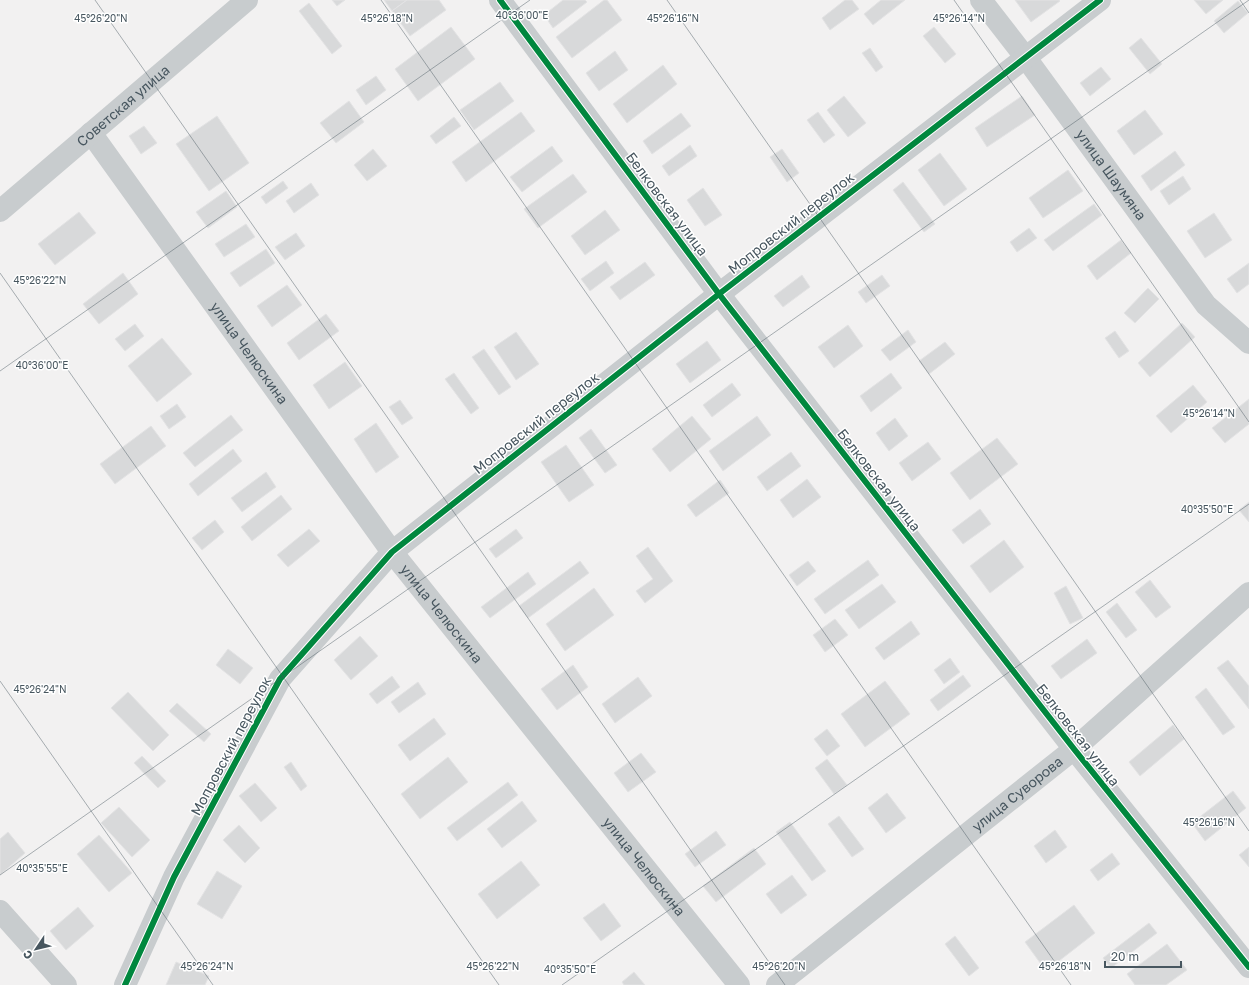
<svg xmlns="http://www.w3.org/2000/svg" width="1249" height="985" viewBox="0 0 1249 985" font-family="'Golos Text',sans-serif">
<rect width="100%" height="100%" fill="#f2f1f1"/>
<!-- building -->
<g fill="#d8d9da" stroke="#e3e3e4">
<path d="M 332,0 L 345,0 L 337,6 Z"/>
<path d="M 384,0 L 407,0 L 392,11 Z"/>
<path d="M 407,0 L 439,0 L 446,10 L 410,36 L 392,11 Z"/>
<path d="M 563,0 L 585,0 L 587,2 L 553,28 L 544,15 Z"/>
<path d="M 604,0 L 607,0 L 622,20 L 572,58 L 556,37 Z"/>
<path d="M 845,0 L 852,0 L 859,9 L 830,30 L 822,18 Z"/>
<path d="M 881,0 L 905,0 L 873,25 L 864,14 Z"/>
<path d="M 1015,0 L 1059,0 L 1060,1 L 1031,22 Z"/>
<path d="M 1194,0 L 1223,0 L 1206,14 Z"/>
<path d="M 1238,1 L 1248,13 L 1224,33 L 1214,21 Z"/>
<path d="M 309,3 L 342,46 L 332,54 L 299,11 Z"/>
<path d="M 451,27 L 475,59 L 418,101 L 395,69 Z"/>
<path d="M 934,27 L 956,54 L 945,63 L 923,36 Z"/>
<path d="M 1141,38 L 1162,64 L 1150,74 L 1129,48 Z"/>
<path d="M 870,48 L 883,67 L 876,72 L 862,53 Z"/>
<path d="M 615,51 L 628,70 L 599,91 L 586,73 Z"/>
<path d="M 663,65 L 677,84 L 627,123 L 613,104 Z"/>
<path d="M 1101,67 L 1111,79 L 1090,96 L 1080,83 Z"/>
<path d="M 376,76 L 386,90 L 366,105 L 356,90 Z"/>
<path d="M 500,82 L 514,101 L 474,130 L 460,110 Z"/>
<path d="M 844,96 L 866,123 L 848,137 L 827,110 Z"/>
<path d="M 1022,96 L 1035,115 L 987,147 L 975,128 Z"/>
<path d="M 349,101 L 364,122 L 336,143 L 320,123 Z"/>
<path d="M 1145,110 L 1163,134 L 1134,155 L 1117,131 Z"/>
<path d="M 521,112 L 535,131 L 466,182 L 452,162 Z"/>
<path d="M 818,112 L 835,135 L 824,143 L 807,120 Z"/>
<path d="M 681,113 L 691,126 L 652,154 L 643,141 Z"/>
<path d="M 217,116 L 249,163 L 209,191 L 176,144 Z"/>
<path d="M 454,117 L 461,126 L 436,144 L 430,136 Z"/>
<path d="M 144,126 L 157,143 L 141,154 L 129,136 Z"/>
<path d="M 690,145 L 697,156 L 669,176 L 662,166 Z"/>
<path d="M 552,146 L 563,161 L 522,192 L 510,177 Z"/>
<path d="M 373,149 L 387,166 L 367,181 L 354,165 Z"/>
<path d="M 782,149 L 799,173 L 787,182 L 770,157 Z"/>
<path d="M 1175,151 L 1185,165 L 1151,191 L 1141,176 Z"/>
<path d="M 940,153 L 967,189 L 944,206 L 918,170 Z"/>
<path d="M 1068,170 L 1083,191 L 1043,218 L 1029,198 Z"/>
<path d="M 573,174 L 587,192 L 538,228 L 524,209 Z"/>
<path d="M 1183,176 L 1191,189 L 1169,205 L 1160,191 Z"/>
<path d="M 283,181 L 288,188 L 266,204 L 261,197 Z"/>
<path d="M 903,182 L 935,224 L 924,232 L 893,190 Z"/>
<path d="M 311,183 L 319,195 L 294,213 L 286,201 Z"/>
<path d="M 703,188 L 722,215 L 705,226 L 687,200 Z"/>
<path d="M 226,191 L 237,207 L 208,228 L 196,212 Z"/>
<path d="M 1094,204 L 1102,215 L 1053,251 L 1044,240 Z"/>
<path d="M 605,210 L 620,230 L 585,255 L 571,236 Z"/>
<path d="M 79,212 L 96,233 L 55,265 L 38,244 Z"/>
<path d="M 1214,213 L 1232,240 L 1205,258 L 1187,231 Z"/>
<path d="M 246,224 L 255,237 L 224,257 L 215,244 Z"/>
<path d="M 1029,228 L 1037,238 L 1017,252 L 1010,242 Z"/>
<path d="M 296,233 L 305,246 L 285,260 L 275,247 Z"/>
<path d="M 1121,240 L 1131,253 L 1097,280 L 1087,266 Z"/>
<path d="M 266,249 L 275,263 L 240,287 L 230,273 Z"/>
<path d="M 606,261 L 614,273 L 590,291 L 581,279 Z"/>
<path d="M 645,262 L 655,275 L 620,300 L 610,287 Z"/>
<path d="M 1249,263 L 1249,284 L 1237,293 L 1227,279 Z"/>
<path d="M 123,273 L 138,294 L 99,324 L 83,304 Z"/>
<path d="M 802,275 L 810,287 L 783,307 L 774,296 Z"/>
<path d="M 882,275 L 890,286 L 866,303 L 858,292 Z"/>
<path d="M 287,285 L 302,305 L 272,327 L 257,306 Z"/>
<path d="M 1148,288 L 1159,299 L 1135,323 L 1124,313 Z"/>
<path d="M 326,314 L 339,331 L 299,360 L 287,343 Z"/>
<path d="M 1182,323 L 1195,337 L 1150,377 L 1138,363 Z"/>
<path d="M 135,324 L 144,336 L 125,351 L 115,339 Z"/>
<path d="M 848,325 L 863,346 L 834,368 L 818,347 Z"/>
<path d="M 908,330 L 916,342 L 890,361 L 881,350 Z"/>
<path d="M 1115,331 L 1129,351 L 1119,358 L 1105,338 Z"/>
<path d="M 516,332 L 539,364 L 516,380 L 494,347 Z"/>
<path d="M 162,338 L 192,374 L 157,402 L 128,366 Z"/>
<path d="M 707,341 L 721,360 L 690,383 L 676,364 Z"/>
<path d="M 945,342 L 955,354 L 929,374 L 919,361 Z"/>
<path d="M 484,349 L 511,387 L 499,395 L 472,357 Z"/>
<path d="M 345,362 L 362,386 L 329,409 L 313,385 Z"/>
<path d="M 454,373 L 479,408 L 471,414 L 445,379 Z"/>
<path d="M 891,373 L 902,388 L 871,412 L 860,396 Z"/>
<path d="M 732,383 L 741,395 L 712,417 L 703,405 Z"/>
<path d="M 1193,385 L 1207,402 L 1171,433 L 1156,416 Z"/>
<path d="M 1249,399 L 1249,424 L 1225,443 L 1212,428 Z"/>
<path d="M 400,400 L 413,418 L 402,425 L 389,407 Z"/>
<path d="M 177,404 L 186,417 L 169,429 L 160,416 Z"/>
<path d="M 231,415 L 243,430 L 195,467 L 183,453 Z"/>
<path d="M 692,416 L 711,439 L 670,472 L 652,449 Z"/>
<path d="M 757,416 L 771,435 L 723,471 L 709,451 Z"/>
<path d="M 895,418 L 908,436 L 889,451 L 876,433 Z"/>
<path d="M 376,423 L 399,457 L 376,473 L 354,439 Z"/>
<path d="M 151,426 L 166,446 L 115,484 L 100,464 Z"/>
<path d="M 591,429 L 617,465 L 605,473 L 579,438 Z"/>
<path d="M 997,438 L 1018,464 L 970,500 L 950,473 Z"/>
<path d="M 928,442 L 941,459 L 912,481 L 899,463 Z"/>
<path d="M 566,445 L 594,485 L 569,502 L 541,462 Z"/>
<path d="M 233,449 L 242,461 L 198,496 L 189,484 Z"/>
<path d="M 791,452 L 801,466 L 767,491 L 757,477 Z"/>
<path d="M 266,472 L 276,487 L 242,512 L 231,498 Z"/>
<path d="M 807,479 L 821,497 L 793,518 L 780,500 Z"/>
<path d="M 720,480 L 729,493 L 696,517 L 687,505 Z"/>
<path d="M 281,495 L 292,509 L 252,541 L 241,527 Z"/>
<path d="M 1249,502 L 1249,522 L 1239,510 Z"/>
<path d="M 980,509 L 991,524 L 963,544 L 952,530 Z"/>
<path d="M 215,520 L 224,532 L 202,550 L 192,538 Z"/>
<path d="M 309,529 L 320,541 L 288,567 L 277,555 Z"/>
<path d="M 516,529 L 523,538 L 496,558 L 489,549 Z"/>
<path d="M 1004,540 L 1024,567 L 990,593 L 970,566 Z"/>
<path d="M 648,547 L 673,581 L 645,603 L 636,591 L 653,579 L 636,556 Z"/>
<path d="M 868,560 L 879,575 L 825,614 L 814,599 Z"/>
<path d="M 580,561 L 589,573 L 528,618 L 519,606 Z"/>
<path d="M 808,561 L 816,571 L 797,586 L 789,575 Z"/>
<path d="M 528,572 L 536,584 L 490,618 L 481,607 Z"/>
<path d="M 1150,580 L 1171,607 L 1156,618 L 1135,592 Z"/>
<path d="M 882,584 L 896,602 L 859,629 L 845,610 Z"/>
<path d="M 1066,586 L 1083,618 L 1070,624 L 1054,593 Z"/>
<path d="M 594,588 L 614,615 L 565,651 L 546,624 Z"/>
<path d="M 1117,603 L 1137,630 L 1126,638 L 1106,612 Z"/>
<path d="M 835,619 L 848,635 L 825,652 L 813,635 Z"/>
<path d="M 911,621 L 920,634 L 884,660 L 875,648 Z"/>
<path d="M 360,636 L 378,656 L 351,680 L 334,660 Z"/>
<path d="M 1087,639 L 1097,653 L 1061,679 L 1051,666 Z"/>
<path d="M 228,649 L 253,668 L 240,684 L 216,665 Z"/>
<path d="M 950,658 L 960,672 L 944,684 L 934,670 Z"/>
<path d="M 1228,660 L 1249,686 L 1249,709 L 1217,668 Z"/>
<path d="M 573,665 L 588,687 L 557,710 L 541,689 Z"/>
<path d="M 963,675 L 971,686 L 938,711 L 930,700 Z"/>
<path d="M 392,676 L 400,687 L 377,704 L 369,694 Z"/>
<path d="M 638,677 L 652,696 L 615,723 L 602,704 Z"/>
<path d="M 885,681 L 910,714 L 865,747 L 841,714 Z"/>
<path d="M 418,682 L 426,694 L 399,713 L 391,702 Z"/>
<path d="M 1206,688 L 1235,727 L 1223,735 L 1195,697 Z"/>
<path d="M 128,692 L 169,735 L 153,751 L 111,708 Z"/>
<path d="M 177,703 L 211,734 L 204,742 L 169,711 Z"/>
<path d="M 434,718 L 446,734 L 410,761 L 398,745 Z"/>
<path d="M 1173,725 L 1184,739 L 1140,776 L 1129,762 Z"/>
<path d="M 827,729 L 840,746 L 827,756 L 814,739 Z"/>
<path d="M 641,753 L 656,772 L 628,792 L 614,773 Z"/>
<path d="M 142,756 L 166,781 L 158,788 L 134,763 Z"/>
<path d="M 448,757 L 468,782 L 420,819 L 401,794 Z"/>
<path d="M 827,759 L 847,785 L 834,794 L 815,768 Z"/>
<path d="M 291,762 L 307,786 L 301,791 L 284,767 Z"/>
<path d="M 508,782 L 518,795 L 457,841 L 447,828 Z"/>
<path d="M 255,783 L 277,808 L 261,822 L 239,796 Z"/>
<path d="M 1233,791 L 1246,808 L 1205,841 L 1192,823 Z"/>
<path d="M 887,793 L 906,818 L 886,833 L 868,808 Z"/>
<path d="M 522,801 L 537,821 L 502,848 L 487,829 Z"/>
<path d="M 119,807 L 150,840 L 132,857 L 101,823 Z"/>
<path d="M 839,816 L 864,849 L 852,857 L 828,824 Z"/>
<path d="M 790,822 L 826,871 L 812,881 L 776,832 Z"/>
<path d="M 239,825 L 260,848 L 245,863 L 223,840 Z"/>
<path d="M 1055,830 L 1067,847 L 1046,863 L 1034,846 Z"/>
<path d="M 716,831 L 726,845 L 695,867 L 685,854 Z"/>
<path d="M 8,832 L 25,853 L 0,875 L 0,839 Z"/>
<path d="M 99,835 L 132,873 L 109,892 L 77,854 Z"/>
<path d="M 1249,847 L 1249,867 L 1239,855 Z"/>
<path d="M 754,848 L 766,864 L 716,902 L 703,886 Z"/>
<path d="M 1112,853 L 1120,864 L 1098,881 L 1090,870 Z"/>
<path d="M 521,861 L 540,885 L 497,919 L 478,894 Z"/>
<path d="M 217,871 L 242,886 L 222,919 L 197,904 Z"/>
<path d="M 792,875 L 807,895 L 781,914 L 766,894 Z"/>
<path d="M 604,903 L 621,926 L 601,941 L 583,918 Z"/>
<path d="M 1074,905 L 1095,933 L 1046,971 L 1025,942 Z"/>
<path d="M 78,907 L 94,926 L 66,950 L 50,931 Z"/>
<path d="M 1149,923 L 1157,933 L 1111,968 L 1103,958 Z"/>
<path d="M 955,936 L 979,968 L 969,976 L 945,944 Z"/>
<path d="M 1167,944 L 1187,970 L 1166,985 L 1135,985 L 1127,974 Z"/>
<path d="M 176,962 L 209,976 L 205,985 L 166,985 Z"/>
<path d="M 634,972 L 645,985 L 624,985 L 622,982 Z"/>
</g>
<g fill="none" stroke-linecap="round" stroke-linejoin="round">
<!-- minor -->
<g stroke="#c8ccce" stroke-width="22">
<path d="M 500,0 L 719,294 L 1074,749 L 1249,967"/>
<path id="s1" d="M 981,0 L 1026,58 L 1206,305 L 1249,343"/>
<path id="s2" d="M 91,133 L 392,552 L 739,985"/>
<path id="s3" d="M 0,211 L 247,0"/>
<path d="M 0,911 L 66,985"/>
<path d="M 125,985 L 174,877 L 280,679 L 392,552 L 719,294 L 1100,0"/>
<path id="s4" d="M 777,985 L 1074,749 L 1249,593"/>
</g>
<!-- cycleway casing -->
<g stroke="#fff" stroke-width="8">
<g id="cycleway">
<path d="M 500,0 L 719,294 L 1074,749 L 1249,967"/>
<path d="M 125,985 L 174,877 L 280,679 L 392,552 L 719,294 L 1100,0"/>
</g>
</g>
<!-- cycleway -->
<use href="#cycleway" stroke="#00873e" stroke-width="6"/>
</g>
<!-- ticks -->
<path fill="none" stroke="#47565f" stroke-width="1" stroke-opacity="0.45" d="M 95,0 L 785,985M 381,0 L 1071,985M 667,0 L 1249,831M 954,0 L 1249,422M 1240,0 L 1249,13M 0,273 L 499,985M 0,371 L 530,0M 0,681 L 213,985M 0,875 L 1249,0M 562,985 L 1249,504"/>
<g text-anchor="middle" stroke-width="3" stroke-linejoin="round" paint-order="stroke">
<!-- street labels -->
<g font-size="14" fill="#47565f" stroke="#fff">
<text dy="5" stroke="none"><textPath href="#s3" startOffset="162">Советская улица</textPath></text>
<text dy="5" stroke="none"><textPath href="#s1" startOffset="218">улица Шаумяна</textPath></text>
<text transform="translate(667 204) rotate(53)" y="5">Белковская улица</text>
<text transform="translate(791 223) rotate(-38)" y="5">Мопровский переулок</text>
<text dy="5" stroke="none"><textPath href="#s2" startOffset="271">улица Челюскина</textPath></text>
<text transform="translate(536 423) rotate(-38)" y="5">Мопровский переулок</text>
<text transform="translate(879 480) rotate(52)" y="5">Белковская улица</text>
<text dy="5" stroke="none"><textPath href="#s2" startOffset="595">улица Челюскина</textPath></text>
<text transform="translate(1078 735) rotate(52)" y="5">Белковская улица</text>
<text transform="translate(231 746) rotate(-62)" y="5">Мопровский переулок</text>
<text dy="5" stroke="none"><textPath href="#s4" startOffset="307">улица Суворова</textPath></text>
<text dy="5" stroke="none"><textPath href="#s2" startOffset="919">улица Челюскина</textPath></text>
</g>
</g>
<g font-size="10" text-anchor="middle" fill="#47565f" stroke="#fff" stroke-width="3" stroke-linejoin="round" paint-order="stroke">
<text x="522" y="19">40°36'00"E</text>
<text x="101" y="22">45°26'20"N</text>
<text x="387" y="22">45°26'18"N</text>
<text x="959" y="22">45°26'14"N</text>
<text x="673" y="22">45°26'16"N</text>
<text x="40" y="284">45°26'22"N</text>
<text x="42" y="369">40°36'00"E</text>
<text x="1209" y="417">45°26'14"N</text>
<text x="1207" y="513">40°35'50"E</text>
<text x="40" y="693">45°26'24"N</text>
<text x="1209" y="826">45°26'16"N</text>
<text x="42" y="872">40°35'55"E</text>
<text x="207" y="970">45°26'24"N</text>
<text x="493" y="970">45°26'22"N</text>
<text x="779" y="970">45°26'20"N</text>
<text x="1065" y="970">45°26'18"N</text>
<text x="570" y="973">40°35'50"E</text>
</g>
<!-- north arrow -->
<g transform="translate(36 949) rotate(235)" stroke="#ffffff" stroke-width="3" paint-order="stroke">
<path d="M0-3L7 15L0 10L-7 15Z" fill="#47565f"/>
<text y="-6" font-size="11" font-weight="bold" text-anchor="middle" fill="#47565f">С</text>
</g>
<!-- scale -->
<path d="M1105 961v6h76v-6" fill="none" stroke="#47565f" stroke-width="2"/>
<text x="1111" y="961" font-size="12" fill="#47565f" stroke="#ffffff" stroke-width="3" paint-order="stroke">20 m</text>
</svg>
